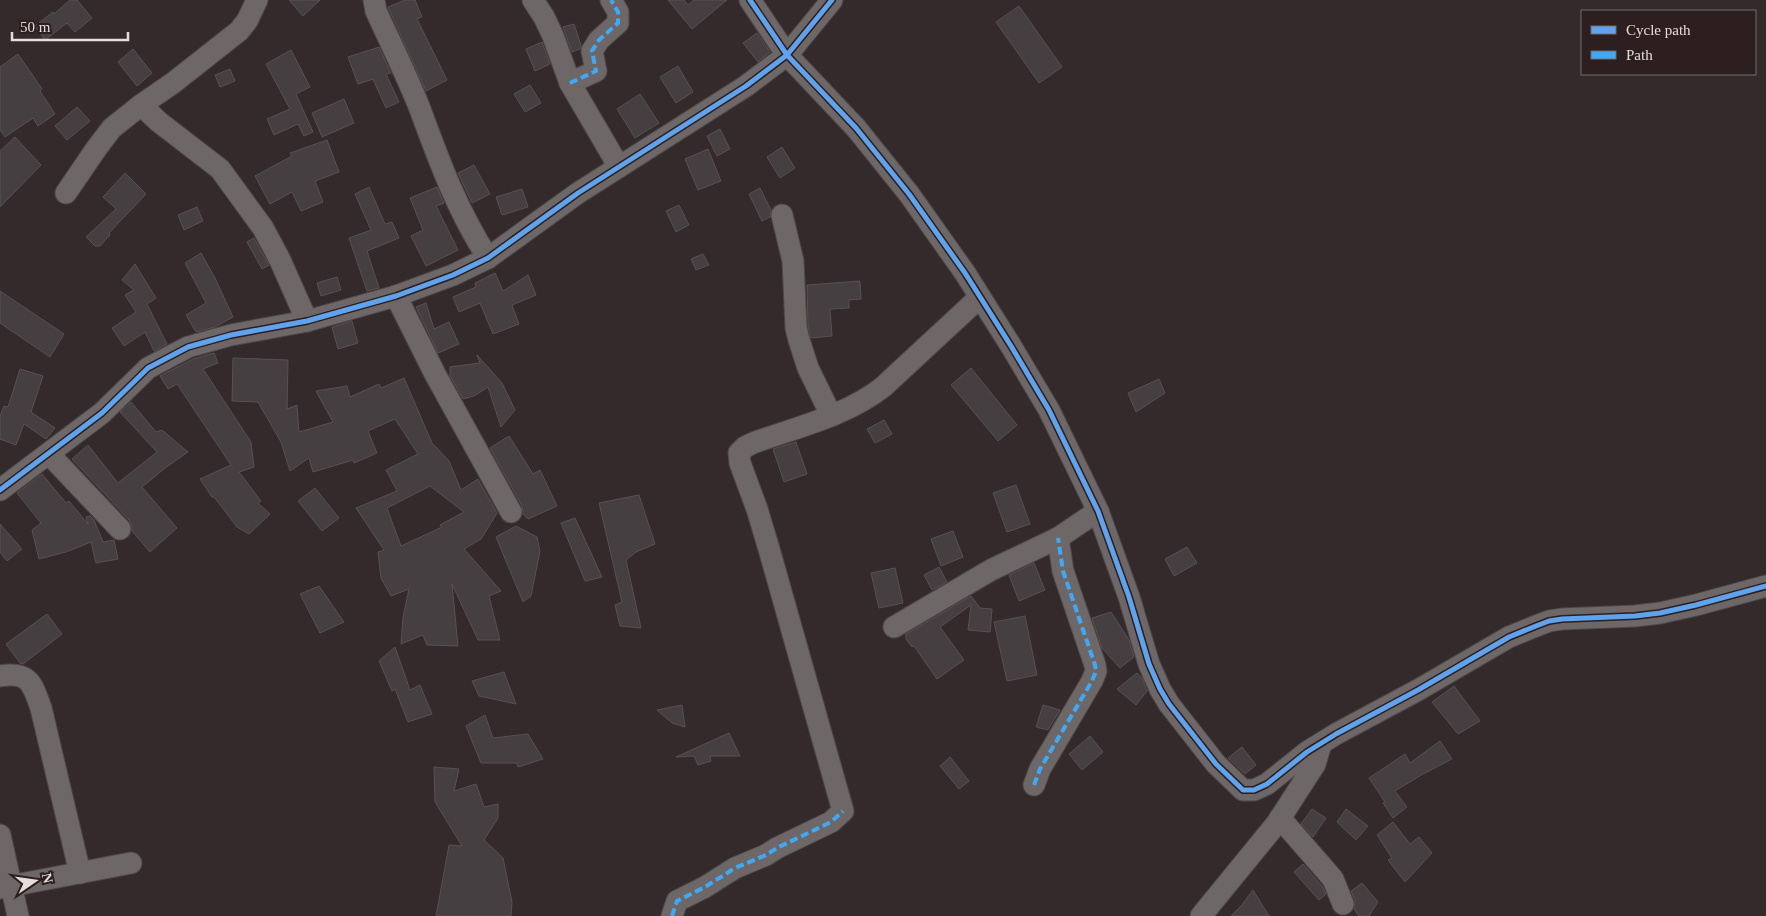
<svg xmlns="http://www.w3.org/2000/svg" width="1766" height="916" viewBox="0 0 1766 916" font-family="'Times New Roman',serif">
<rect width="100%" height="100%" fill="#342a2c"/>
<!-- building -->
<g fill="#463f41" stroke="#585053" fill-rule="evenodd">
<path d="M 70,0 L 77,0 L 92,18 L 75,32 L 67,23 L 45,40 L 35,26 L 53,12 L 54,14 Z"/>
<path d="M 289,0 L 320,0 L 303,16 Z"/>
<path d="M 405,0 L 415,0 L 422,17 L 417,19 L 447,80 L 426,91 L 388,7 Z"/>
<path d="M 668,0 L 684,0 L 688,5 L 694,0 L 727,0 L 692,29 Z"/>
<path d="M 1019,6 L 1062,67 L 1039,83 L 996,22 Z"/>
<path d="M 574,24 L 581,45 L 580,49 L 572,52 L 563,27 Z"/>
<path d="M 757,33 L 770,52 L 758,62 L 743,43 Z"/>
<path d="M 542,42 L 550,64 L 535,71 L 526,49 Z"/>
<path d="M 379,47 L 391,73 L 386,74 L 399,102 L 386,108 L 373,79 L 358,84 L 348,57 Z"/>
<path d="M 133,49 L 152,73 L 137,86 L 118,62 Z"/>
<path d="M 291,50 L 310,87 L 296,94 L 313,132 L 304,136 L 298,124 L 274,135 L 267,119 L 290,109 L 266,64 Z"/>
<path d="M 18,54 L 42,89 L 40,91 L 55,114 L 38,126 L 33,118 L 5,137 L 0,130 L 0,67 Z"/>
<path d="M 678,66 L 693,92 L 676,103 L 660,77 Z"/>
<path d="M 230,69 L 235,81 L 220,87 L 215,75 Z"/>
<path d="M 530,85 L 541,103 L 525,112 L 514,94 Z"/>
<path d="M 640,94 L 659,123 L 635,138 L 617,109 Z"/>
<path d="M 344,99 L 354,123 L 322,137 L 312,113 Z"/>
<path d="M 77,107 L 90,121 L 67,140 L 55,126 Z"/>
<path d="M 720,129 L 730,149 L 717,156 L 707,136 Z"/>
<path d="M 15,137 L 41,165 L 0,207 L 0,151 Z"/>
<path d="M 327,140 L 339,172 L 315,181 L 323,202 L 301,211 L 292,192 L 270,204 L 255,176 L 292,156 L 290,153 Z"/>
<path d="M 782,147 L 795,168 L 780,178 L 767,157 Z"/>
<path d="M 708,149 L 721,181 L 698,190 L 685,159 Z"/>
<path d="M 474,165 L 490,194 L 472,203 L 458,173 Z"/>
<path d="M 125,173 L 146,194 L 109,233 L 110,235 L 100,246 L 95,246 L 86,237 L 116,209 L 103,197 Z"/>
<path d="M 369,187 L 385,224 L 392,222 L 399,238 L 367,251 L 379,288 L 367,291 L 349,238 L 371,230 L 355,194 Z"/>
<path d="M 437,187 L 444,203 L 436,206 L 458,250 L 426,266 L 411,236 L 423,230 L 410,198 Z"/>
<path d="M 760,188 L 771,210 L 770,217 L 762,221 L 749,194 Z"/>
<path d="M 522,189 L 528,207 L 502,215 L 496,197 Z"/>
<path d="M 679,205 L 689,225 L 676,232 L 666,211 Z"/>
<path d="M 197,207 L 203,221 L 184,230 L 178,215 Z"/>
<path d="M 254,238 L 269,265 L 262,269 L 247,242 Z"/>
<path d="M 201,253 L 215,278 L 233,317 L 215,327 L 196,332 L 186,315 L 206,303 L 185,263 Z"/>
<path d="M 703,254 L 709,265 L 696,270 L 691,259 Z"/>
<path d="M 135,264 L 156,298 L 147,304 L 167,344 L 154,351 L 145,332 L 124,346 L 112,328 L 136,312 L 125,295 L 134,290 L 122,280 Z"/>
<path d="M 495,273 L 503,291 L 528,275 L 536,295 L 512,305 L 519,324 L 493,334 L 480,303 L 459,312 L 453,297 L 476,287 L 475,283 Z"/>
<path d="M 337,277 L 341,290 L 321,296 L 317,283 Z"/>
<path d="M 860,281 L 861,299 L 849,300 L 849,308 L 830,309 L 832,336 L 811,338 L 808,326 L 807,285 Z"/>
<path d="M 0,291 L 64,334 L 50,357 L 0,323 Z"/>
<path d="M 426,303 L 434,329 L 449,322 L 459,344 L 438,353 L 416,307 Z"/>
<path d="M 352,321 L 358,343 L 338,349 L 332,327 Z"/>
<path d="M 214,353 L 218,363 L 203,369 L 251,442 L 254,467 L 239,472 L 261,501 L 258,503 L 270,514 L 249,534 L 237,527 L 214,497 L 212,497 L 200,479 L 231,465 L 177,384 L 168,389 L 160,376 L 193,359 Z"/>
<path d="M 477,355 L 502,383 L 515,410 L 501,427 L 488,387 L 474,396 L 463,399 L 450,376 L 450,367 L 480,363 Z"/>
<path d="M 233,358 L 288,360 L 287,409 L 297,405 L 299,432 L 333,422 L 316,391 L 347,386 L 350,397 L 379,384 L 381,388 L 404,378 L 432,443 L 449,461 L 461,490 L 478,479 L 497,513 L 481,539 L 464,549 L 501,591 L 489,596 L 500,640 L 478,640 L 452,584 L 458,646 L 427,645 L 423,635 L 401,644 L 403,617 L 409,589 L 391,596 L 381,578 L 378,552 L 384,550 L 356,508 L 397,491 L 386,470 L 418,454 L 395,419 L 368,431 L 377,453 L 354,463 L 353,460 L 313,472 L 309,458 L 290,471 L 281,442 L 258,402 L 232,401 ZM 430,486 L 464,512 L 440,525 L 442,527 L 401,546 L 387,508 Z"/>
<path d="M 971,368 L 1017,425 L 998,441 L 951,385 Z"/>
<path d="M 20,369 L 43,376 L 31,412 L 55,428 L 46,439 L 24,424 L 16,445 L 0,439 L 0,416 L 4,406 L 8,407 Z"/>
<path d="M 1159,379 L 1165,393 L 1136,412 L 1128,393 Z"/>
<path d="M 131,402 L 156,432 L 162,430 L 188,452 L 165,468 L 142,487 L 177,528 L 150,552 L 132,531 L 132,526 L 129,520 L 72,459 L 88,445 L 118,483 L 157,452 L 120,412 Z"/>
<path d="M 884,420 L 892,434 L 875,443 L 867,429 Z"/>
<path d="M 509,436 L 533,474 L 540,470 L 557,506 L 528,519 L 523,514 L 522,506 L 490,448 Z"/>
<path d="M 796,442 L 807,474 L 784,482 L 773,449 Z"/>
<path d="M 42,474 L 66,503 L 69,501 L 88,524 L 86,517 L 90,516 L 94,520 L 103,542 L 114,540 L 118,559 L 96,563 L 91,542 L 66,552 L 39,559 L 32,530 L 41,523 L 17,493 Z"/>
<path d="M 1016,485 L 1030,524 L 1007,532 L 993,493 Z"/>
<path d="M 315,488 L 339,518 L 322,531 L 298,501 Z"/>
<path d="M 639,495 L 655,544 L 636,552 L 626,560 L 641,628 L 620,626 L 615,605 L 622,602 L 599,503 Z"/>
<path d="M 575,518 L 602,577 L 585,581 L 561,523 Z"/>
<path d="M 0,524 L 22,549 L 7,561 L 0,552 Z"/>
<path d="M 516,526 L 537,537 L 540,551 L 531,596 L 523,602 L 496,537 Z"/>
<path d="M 953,531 L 963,557 L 941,566 L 931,539 Z"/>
<path d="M 1187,547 L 1197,563 L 1174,576 L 1165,559 Z"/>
<path d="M 1034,563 L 1045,590 L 1019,601 L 1009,575 Z"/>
<path d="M 939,567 L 947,582 L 932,590 L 924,575 Z"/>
<path d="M 895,568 L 903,603 L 879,608 L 871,573 Z"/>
<path d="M 319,586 L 344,622 L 320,633 L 300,594 Z"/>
<path d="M 971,596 L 980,608 L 992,609 L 990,632 L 968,630 L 971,605 L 940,627 L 964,660 L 937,679 L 914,646 L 912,647 L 906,639 L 906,634 Z"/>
<path d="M 1111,612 L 1129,640 L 1134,657 L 1120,668 L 1102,648 L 1092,618 Z"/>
<path d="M 47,614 L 62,634 L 23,664 L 20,663 L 6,644 Z"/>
<path d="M 1025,616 L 1037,675 L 1007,681 L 994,622 Z"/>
<path d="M 395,647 L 410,690 L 420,685 L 432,714 L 408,722 L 395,689 L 392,691 L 379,661 Z"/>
<path d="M 504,672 L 516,704 L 479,696 L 472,681 Z"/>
<path d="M 1137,673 L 1142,678 L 1147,691 L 1136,705 L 1117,689 Z"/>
<path d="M 1454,686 L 1480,721 L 1458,734 L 1432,702 Z"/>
<path d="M 682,705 L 685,727 L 672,723 L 657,710 Z"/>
<path d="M 1043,705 L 1060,710 L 1048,730 L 1036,727 Z"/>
<path d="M 485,715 L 493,738 L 528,734 L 543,759 L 518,767 L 517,763 L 481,763 L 466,726 Z"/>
<path d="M 729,733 L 740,756 L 710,756 L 711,761 L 698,765 L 694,756 L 676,757 Z"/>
<path d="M 1090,736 L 1103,752 L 1082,770 L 1069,754 Z"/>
<path d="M 1440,741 L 1452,759 L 1421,775 L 1395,791 L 1407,807 L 1393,818 L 1383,803 L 1385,802 L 1369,778 L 1405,754 L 1410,763 Z"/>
<path d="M 1242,747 L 1256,765 L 1245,774 L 1228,758 Z"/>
<path d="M 950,757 L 969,781 L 959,789 L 940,766 Z"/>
<path d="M 434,767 L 459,769 L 454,791 L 476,784 L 484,807 L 498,804 L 498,818 L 484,840 L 503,858 L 512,902 L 511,916 L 436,916 L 449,845 L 462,846 L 435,802 Z"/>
<path d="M 1312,809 L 1326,818 L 1313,837 L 1301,824 Z"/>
<path d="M 1346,809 L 1368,826 L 1356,840 L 1337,822 Z"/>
<path d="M 1393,822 L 1410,844 L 1419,837 L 1432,853 L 1405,882 L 1388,860 L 1392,858 L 1377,835 Z"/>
<path d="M 1303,864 L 1322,886 L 1326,894 L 1319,900 L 1294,872 Z"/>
<path d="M 1362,883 L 1378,902 L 1369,916 L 1359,916 L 1354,909 L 1355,900 L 1351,891 Z"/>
<path d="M 1253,890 L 1269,916 L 1231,916 L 1241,906 Z"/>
</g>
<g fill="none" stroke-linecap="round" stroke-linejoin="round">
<!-- minor casing -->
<g stroke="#4f4849" stroke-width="23">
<g id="minor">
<path d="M 374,0 L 376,11 C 391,44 407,76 420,109 C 439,161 458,212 488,258"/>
<path d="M 533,0 L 544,17 L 553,36 L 570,83 L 619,167"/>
<path d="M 750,0 L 787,55 L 856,128 L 909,194 L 965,273 L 1011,346 L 1049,410 L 1098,511 L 1129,597 L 1149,664 L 1160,689 L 1169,704 L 1216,764 L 1243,790 L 1254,790 L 1267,784 L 1307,752 L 1336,734 L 1418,690 L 1509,637 L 1536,626 L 1549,621 L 1562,619 L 1635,616 L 1660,613 L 1696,605 L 1766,586"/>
<path d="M 570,83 L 596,71 L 592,51 L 599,40 L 618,23 L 618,12 L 611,0"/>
<path d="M 141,105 L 159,122 L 220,169 L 263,228 L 280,260 L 307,321"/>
<path d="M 66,193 L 96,149 L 112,128 L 141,105 L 173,83 L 239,31 L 247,21 L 257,0"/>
<path d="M 782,215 L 793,261 L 796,328 L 799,340 L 808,368 L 831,415"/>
<path d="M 396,296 L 435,374 L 511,512"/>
<path d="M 49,454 L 120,529"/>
<path d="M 0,490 L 102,413 L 148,368 L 188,347 L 231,335 L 307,321 L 396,296 L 453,275 L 488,258 L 578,193 L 746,86 L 787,55 L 832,0"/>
<path d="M 894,627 L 991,570 L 1058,538 L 1098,511"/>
<path d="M 0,676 C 29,671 32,683 41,708 L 80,873"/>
<path d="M 1034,785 L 1040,769 L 1092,681 L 1096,671 L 1095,665 L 1063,571 L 1058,538"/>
<path d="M 1280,818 L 1333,879 L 1343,904"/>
<path d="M 0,835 L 18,916"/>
<path d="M 0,888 L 131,863"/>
<path d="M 672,916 L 677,901 L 705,887 L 735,868 L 766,855 L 777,848 L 831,822 L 843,811 L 769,549 L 757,509 L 740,463 L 739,453 L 745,447 L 753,443 C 797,427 846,416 883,387 L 980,297"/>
<path d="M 1201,916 L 1277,823 L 1315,764 L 1321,744"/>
</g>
</g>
<!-- minor -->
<use href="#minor" stroke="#6e6768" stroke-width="21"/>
<!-- quiet -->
<g stroke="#3fa9f5" stroke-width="4" stroke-dasharray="8 4" stroke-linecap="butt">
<path d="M 570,83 L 596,71 L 592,51 L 599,40 L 618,23 L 618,12 L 611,0"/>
<path d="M 1034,785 L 1040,769 L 1092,681 L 1096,671 L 1095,665 L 1063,571 L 1058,538"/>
<path d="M 672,916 L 677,901 L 705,887 L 735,868 L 766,855 L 777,848 L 831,822 L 843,811"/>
</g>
<!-- cycleway casing -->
<g stroke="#2d1e1f" stroke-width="8">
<g id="cycleway">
<path d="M 750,0 L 787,55 L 856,128 L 909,194 L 965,273 L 1011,346 L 1049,410 L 1098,511 L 1129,597 L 1149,664 L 1160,689 L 1169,704 L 1216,764 L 1243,790 L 1254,790 L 1267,784 L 1307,752 L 1336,734 L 1418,690 L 1509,637 L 1536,626 L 1549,621 L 1562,619 L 1635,616 L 1660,613 L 1696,605 L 1766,586"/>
<path d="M 0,490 L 102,413 L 148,368 L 188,347 L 231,335 L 307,321 L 396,296 L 453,275 L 488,258 L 578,193 L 746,86 L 787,55 L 832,0"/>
</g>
</g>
<!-- cycleway -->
<use href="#cycleway" stroke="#60a3ed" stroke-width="5"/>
</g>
<!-- legend -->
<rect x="1581" y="10" width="175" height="65" fill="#2d1e1f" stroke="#776a6b"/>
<rect x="1591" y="26" width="25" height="8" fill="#60a3ed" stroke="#776a6b"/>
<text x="1626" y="35" font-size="15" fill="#e6dcdc">Cycle path</text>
<rect x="1591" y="51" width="25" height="8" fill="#3fa9f5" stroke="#776a6b"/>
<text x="1626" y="60" font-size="15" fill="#e6dcdc">Path</text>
<!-- north arrow -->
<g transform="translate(35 881) rotate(77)" stroke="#2d1e1f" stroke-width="4" paint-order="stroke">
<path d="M0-4L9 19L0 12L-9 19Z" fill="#e6dcdc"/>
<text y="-8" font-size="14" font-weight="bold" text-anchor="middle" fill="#e6dcdc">N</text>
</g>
<!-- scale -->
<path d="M12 32v8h116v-8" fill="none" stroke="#e6dcdc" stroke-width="2.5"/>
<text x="20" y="32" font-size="15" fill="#e6dcdc" stroke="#2d1e1f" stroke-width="4" paint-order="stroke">50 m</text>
</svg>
